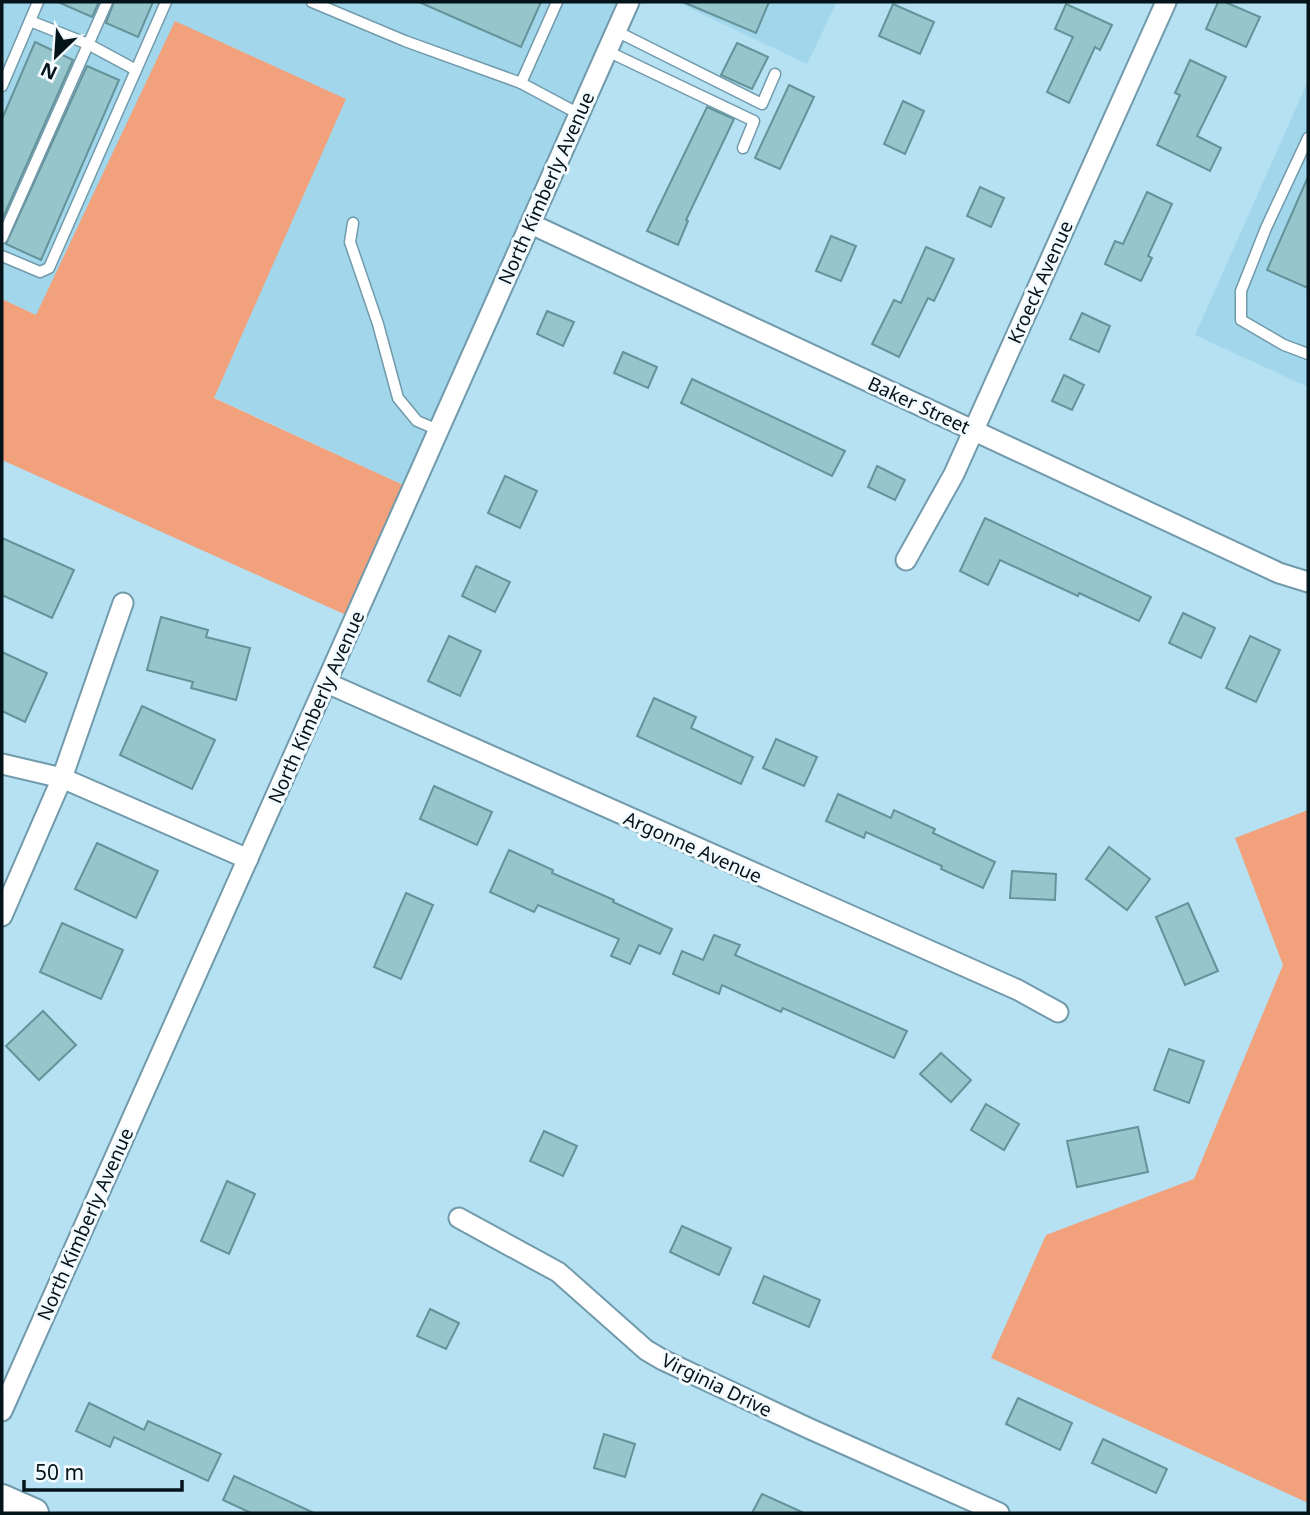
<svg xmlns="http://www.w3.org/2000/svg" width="1310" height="1515" viewBox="0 0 1310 1515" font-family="'Noto Sans',sans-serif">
<rect width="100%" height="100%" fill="#b5e1f3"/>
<!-- built -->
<g fill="#a2d6eb">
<path d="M 2,2 L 629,2 L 412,489 L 2,299 Z"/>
<path d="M 677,2 L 837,2 L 807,64 Z"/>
<path d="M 1308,81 L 1308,387 L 1195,335 Z"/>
</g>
<!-- green -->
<g fill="#f1a27d">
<path d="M 175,21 L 346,99 L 214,398 L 412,489 L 355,619 L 2,460 L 2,299 L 36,315 Z"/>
<path d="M 1308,810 L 1308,1503 L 991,1358 L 1046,1235 L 1194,1179 L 1283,965 L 1235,838 Z"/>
</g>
<!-- building -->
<g fill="#96c6cc" stroke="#649399" stroke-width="2">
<path d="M 58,2 L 99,2 L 92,17 Z"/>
<path d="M 114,2 L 153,2 L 138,37 L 106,23 Z"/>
<path d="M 419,2 L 541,2 L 521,47 Z"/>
<path d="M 683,2 L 769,2 L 756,33 Z"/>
<path d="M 1218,2 L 1225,2 L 1260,17 L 1246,47 L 1206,29 Z"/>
<path d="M 893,4 L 934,22 L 920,54 L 879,36 Z"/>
<path d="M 1066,4 L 1112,25 L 1100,50 L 1095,47 L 1069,103 L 1047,92 L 1073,37 L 1055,29 Z"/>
<path d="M 35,42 L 73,60 L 2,220 L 2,119 Z"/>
<path d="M 737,43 L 768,57 L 752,89 L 721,75 Z"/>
<path d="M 1190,60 L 1226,77 L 1197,136 L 1221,148 L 1210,171 L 1157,145 L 1180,95 L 1175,93 Z"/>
<path d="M 87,66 L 119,80 L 41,260 L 6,244 Z"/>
<path d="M 789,85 L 814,97 L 780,169 L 755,158 Z"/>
<path d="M 903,101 L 924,111 L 905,154 L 884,144 Z"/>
<path d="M 707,107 L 734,119 L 686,220 L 688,221 L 678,245 L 647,231 Z"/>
<path d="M 1308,177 L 1308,288 L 1267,270 Z"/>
<path d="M 980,187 L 1004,198 L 991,227 L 967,216 Z"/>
<path d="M 1147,192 L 1172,204 L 1148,256 L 1152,258 L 1141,281 L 1105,264 L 1115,241 L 1123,244 Z"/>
<path d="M 831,236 L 856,246 L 841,281 L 816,271 Z"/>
<path d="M 926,247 L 954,259 L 934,301 L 928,298 L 899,357 L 872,344 L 894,300 L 901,303 Z"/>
<path d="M 547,311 L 574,322 L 563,346 L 537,334 Z"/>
<path d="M 1082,313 L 1110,326 L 1099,352 L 1070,339 Z"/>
<path d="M 623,352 L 657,367 L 648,388 L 614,373 Z"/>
<path d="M 1064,375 L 1084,385 L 1072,410 L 1052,401 Z"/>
<path d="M 692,379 L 845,451 L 832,476 L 681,403 Z"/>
<path d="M 877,466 L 905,480 L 895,500 L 868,487 Z"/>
<path d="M 505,476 L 537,491 L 520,528 L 488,513 Z"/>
<path d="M 985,518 L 1151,597 L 1139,621 L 1079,593 L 1078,596 L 1000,560 L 988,585 L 960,571 Z"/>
<path d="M 2,538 L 74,570 L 52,618 L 2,595 Z"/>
<path d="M 476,566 L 510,582 L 495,612 L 462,596 Z"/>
<path d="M 1183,613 L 1215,628 L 1201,658 L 1169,643 Z"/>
<path d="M 161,617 L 208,630 L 206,637 L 250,648 L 236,700 L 191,688 L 193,682 L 147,670 Z"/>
<path d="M 449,636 L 481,651 L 460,696 L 428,681 Z"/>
<path d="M 1250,636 L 1280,650 L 1256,702 L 1226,688 Z"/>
<path d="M 2,652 L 47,673 L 25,722 L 2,711 Z"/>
<path d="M 654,698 L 696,717 L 691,728 L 753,757 L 741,784 L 637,736 Z"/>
<path d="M 142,706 L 215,740 L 192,789 L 120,755 Z"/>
<path d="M 776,739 L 817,757 L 804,786 L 763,768 Z"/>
<path d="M 434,786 L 492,812 L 477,845 L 420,819 Z"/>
<path d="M 838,794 L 891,818 L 894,810 L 935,829 L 933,833 L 995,862 L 983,888 L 941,869 L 942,866 L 866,832 L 864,838 L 826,821 Z"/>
<path d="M 97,843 L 158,871 L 136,918 L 75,889 Z"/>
<path d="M 1109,847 L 1150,879 L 1127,910 L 1086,879 Z"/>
<path d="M 509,850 L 553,870 L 552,873 L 614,900 L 613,902 L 672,929 L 660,954 L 639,945 L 630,964 L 611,956 L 619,939 L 538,905 L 534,912 L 490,892 Z"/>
<path d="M 1012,871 L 1056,874 L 1055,900 L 1010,898 Z"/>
<path d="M 406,893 L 433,905 L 401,979 L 374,967 Z"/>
<path d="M 1188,903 L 1218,971 L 1185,985 L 1156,917 Z"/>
<path d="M 62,923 L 123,950 L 101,999 L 40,972 Z"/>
<path d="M 714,935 L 740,945 L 735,955 L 907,1031 L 894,1058 L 783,1008 L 781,1012 L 722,985 L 719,994 L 673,974 L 682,951 L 703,960 Z"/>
<path d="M 43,1011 L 76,1045 L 39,1080 L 6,1046 Z"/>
<path d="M 1169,1049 L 1204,1061 L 1189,1103 L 1154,1090 Z"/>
<path d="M 941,1053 L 971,1080 L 951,1102 L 920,1074 Z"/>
<path d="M 986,1104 L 1019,1124 L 1004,1150 L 971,1130 Z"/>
<path d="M 1138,1127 L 1148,1172 L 1077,1187 L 1067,1141 Z"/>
<path d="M 544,1131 L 577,1146 L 563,1176 L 530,1161 Z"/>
<path d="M 227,1181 L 255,1194 L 229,1254 L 201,1241 Z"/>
<path d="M 682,1226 L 731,1248 L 719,1275 L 670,1252 Z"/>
<path d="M 764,1276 L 820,1300 L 809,1327 L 753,1303 Z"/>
<path d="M 430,1309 L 459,1323 L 446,1349 L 417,1336 Z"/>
<path d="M 1018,1398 L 1072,1423 L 1060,1450 L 1006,1424 Z"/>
<path d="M 89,1403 L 144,1430 L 148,1421 L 221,1454 L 208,1481 L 114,1437 L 110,1447 L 76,1431 Z"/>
<path d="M 604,1434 L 635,1444 L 625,1477 L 594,1468 Z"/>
<path d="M 1103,1439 L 1167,1469 L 1156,1493 L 1092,1463 Z"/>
<path d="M 234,1476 L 314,1513 L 251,1513 L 223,1500 Z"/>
<path d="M 762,1494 L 804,1513 L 752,1513 Z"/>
</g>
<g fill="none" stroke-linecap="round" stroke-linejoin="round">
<!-- lane casing -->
<g stroke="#719aab" stroke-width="13">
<g id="lane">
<path d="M 312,2 L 405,41 L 521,83 L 579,114"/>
<path d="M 30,21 L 88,44 L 136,70"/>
<path d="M 616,31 L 762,104 L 775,74"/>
<path d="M 607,51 L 754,121 L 743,148"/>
<path d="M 521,83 L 557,2"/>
<path d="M 2,86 L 38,2"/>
<path d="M 1308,138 L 1266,228 L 1241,291 L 1241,320 L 1284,345 L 1308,354"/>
<path d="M 353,223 L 350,242 L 378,324 L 398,398 L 417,421 L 438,430"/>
<path d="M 2,238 L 107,2"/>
<path d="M 2,256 L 40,272 L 49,268 L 166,2"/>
</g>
</g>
<!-- street casing -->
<g stroke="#719aab" stroke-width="23">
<g id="street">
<path d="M 531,224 L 1279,573 L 1308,582"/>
<path d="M 906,560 L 954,474 L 1166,2"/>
<path d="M 327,683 L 1018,990 L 1058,1012"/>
<path d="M 2,764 L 62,778 L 248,859"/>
<path d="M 2,916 L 62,778 L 123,603"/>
<path d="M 459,1218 L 558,1272 L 646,1350 L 663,1360 L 808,1428 L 999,1513"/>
<path d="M 2,1411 L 629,2"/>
</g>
</g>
<!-- secondary casing -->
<g stroke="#719aab" stroke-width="32">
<path id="secondary" d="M 2,1499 L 34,1513"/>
</g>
<!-- lane -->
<use href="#lane" stroke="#fff" stroke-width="10"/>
<!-- street -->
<use href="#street" stroke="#fff" stroke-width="19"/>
<!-- secondary -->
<use href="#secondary" stroke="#fff" stroke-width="28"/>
</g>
<g text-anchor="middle" stroke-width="6" stroke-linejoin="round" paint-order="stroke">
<!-- street labels -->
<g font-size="19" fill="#05141a" stroke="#f3fbff">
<text transform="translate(546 188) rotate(-66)" y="7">North Kimberly Avenue</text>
<text transform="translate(1040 282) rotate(-66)" y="7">Kroeck Avenue</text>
<text transform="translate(919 405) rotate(25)" y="7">Baker Street</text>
<text transform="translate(316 707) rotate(-66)" y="7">North Kimberly Avenue</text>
<text transform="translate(693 847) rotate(24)" y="7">Argonne Avenue</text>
<text transform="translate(85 1224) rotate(-66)" y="7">North Kimberly Avenue</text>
<text transform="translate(717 1385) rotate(26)" y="7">Virginia Drive</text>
</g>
</g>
<!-- border -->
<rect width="1310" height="1515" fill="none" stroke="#05141a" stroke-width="7"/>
<!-- north arrow -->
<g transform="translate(56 56) rotate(205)" stroke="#f3fbff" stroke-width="5" paint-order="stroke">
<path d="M0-5L12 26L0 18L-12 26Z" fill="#05141a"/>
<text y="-10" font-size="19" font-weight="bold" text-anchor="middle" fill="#05141a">N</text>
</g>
<!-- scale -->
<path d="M24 1480v10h158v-10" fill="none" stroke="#05141a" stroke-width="3.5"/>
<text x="35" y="1480" font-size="21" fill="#05141a" stroke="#f3fbff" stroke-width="5" paint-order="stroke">50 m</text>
</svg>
